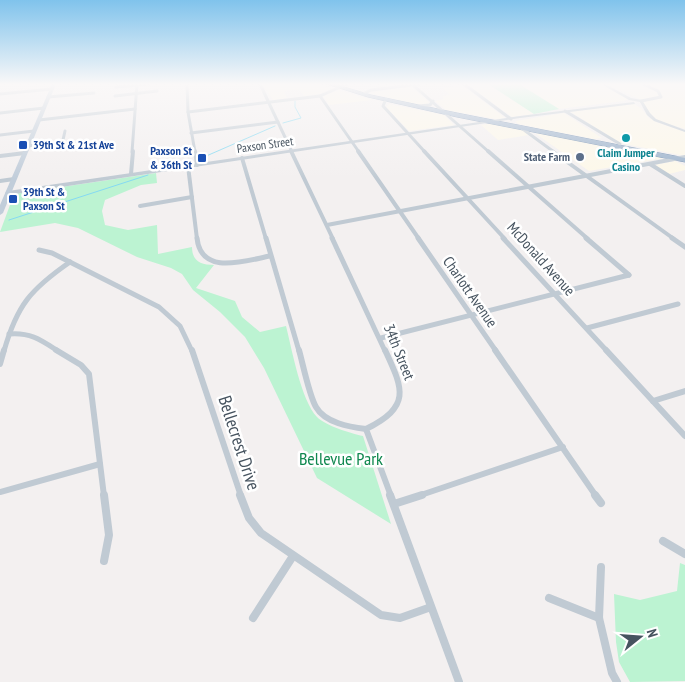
<svg xmlns="http://www.w3.org/2000/svg" width="685" height="682" viewBox="0 0 685 682" font-family="'PT Sans Narrow',sans-serif">
<rect width="100%" height="100%" fill="#f3f0f0"/>
<!-- commercial -->
<g fill="#fdf8e9">
<path d="M 263,84 L 320,84 L 331,89 L 319,94 L 304,96 L 299,90 L 284,91 L 287,98 L 273,100 Z"/>
<path d="M 466,84 L 488,84 L 534,114 L 512,117 Z"/>
<path d="M 519,84 L 601,84 L 628,99 L 624,101 L 559,109 Z"/>
<path d="M 605,84 L 685,84 L 685,129 L 659,121 L 653,117 L 642,103 L 644,101 Z"/>
<path d="M 411,86 L 430,103 L 421,105 L 369,93 Z"/>
<path d="M 463,86 L 504,117 L 505,118 L 496,119 L 446,110 L 435,101 L 444,99 L 442,96 L 450,95 L 442,88 Z"/>
<path d="M 339,90 L 372,100 L 329,105 L 323,96 Z"/>
<path d="M 632,103 L 641,108 L 649,118 L 656,122 L 685,132 L 685,156 L 620,143 L 571,112 Z"/>
<path d="M 389,104 L 444,115 L 454,125 L 409,131 L 386,107 Z"/>
<path d="M 564,113 L 602,138 L 594,139 L 518,124 L 515,121 Z"/>
<path d="M 493,123 L 520,128 L 529,135 L 498,140 L 481,125 Z"/>
<path d="M 540,132 L 665,158 L 589,171 L 536,134 Z"/>
<path d="M 675,161 L 685,166 L 685,170 L 669,174 L 655,165 Z"/>
</g>
<!-- green -->
<g fill="#bcf3d2">
<path d="M 488,84 L 519,84 L 559,109 L 534,114 Z"/>
<path d="M 156,173 L 157,183 L 141,185 L 105,200 L 102,211 L 105,225 L 128,230 L 157,225 L 158,254 L 192,247 C 192,261 201,265 214,265 L 196,288 L 235,301 L 242,317 L 260,332 L 286,326 C 292,350 301,400 317,417 C 326,426 350,433 363,436 L 391,524 L 317,478 L 264,368 L 245,337 L 220,312 L 193,290 L 182,274 L 171,268 L 137,257 L 78,228 L 55,223 L 0,232 L 14,194 Z"/>
<path d="M 680,563 L 685,565 L 685,681 L 630,682 L 619,662 L 616,642 L 614,594 L 640,600 L 677,591 Z"/>
</g>
<g fill="none" stroke-linecap="round" stroke-linejoin="round">
<!-- stream -->
<g stroke="#85daf3" stroke-width="1">
<path d="M 283,123 L 301,118 L 295,107 L 295,101"/>
<path d="M 204,157 L 275,126"/>
<path d="M 175,165 L 190,161"/>
<path d="M 9,220 L 148,175"/>
</g>
<!-- trunk casing -->
<g stroke="#6f8cae" stroke-width="1">
<path id="trunk" d="M 327,84 L 334,84 L 371,95 L 457,113 L 685,158 L 685,162 L 457,117 L 368,97 Z"/>
</g>
<!-- minor-far4 -->
<g stroke="#c0cad3" stroke-width="3">
<path d="M 187,84 L 188,112 L 195,152"/>
<path d="M 260,84 L 292,152"/>
<path d="M 412,84 L 489,152"/>
<path d="M 464,84 L 511,119"/>
<path d="M 116,87 L 149,84"/>
<path d="M 0,94 L 52,89"/>
<path d="M 363,94 L 371,90 L 420,84"/>
<path d="M 115,96 L 157,91"/>
<path d="M 320,96 L 359,152"/>
<path d="M 48,97 L 94,93"/>
<path d="M 386,99 L 383,106 L 425,152"/>
<path d="M 641,101 L 661,97 L 658,91 L 643,84"/>
<path d="M 418,106 L 430,105 L 433,101"/>
<path d="M 565,111 L 620,144"/>
<path d="M 188,112 L 320,96 L 347,84"/>
<path d="M 0,113 L 44,108"/>
<path d="M 39,120 L 135,109"/>
<path d="M 520,127 L 554,152"/>
<path d="M 191,133 L 278,122"/>
<path d="M 0,135 L 34,131"/>
<path d="M 28,146 L 59,142 L 63,140 L 65,131"/>
<path d="M 132,152 L 137,84"/>
</g>
<!-- minor-far3 -->
<g stroke="#c0cad3" stroke-width="4">
<path d="M 195,151 L 197,165"/>
<path d="M 291,151 L 333,239"/>
<path d="M 358,151 L 419,239"/>
<path d="M 424,151 L 505,239"/>
<path d="M 488,151 L 588,239"/>
<path d="M 552,151 L 674,239"/>
<path d="M 0,156 L 25,153"/>
<path d="M 242,158 L 266,239"/>
<path d="M 650,164 L 685,186"/>
<path d="M 188,166 L 197,239"/>
<path d="M 131,174 L 133,151"/>
<path d="M 0,181 L 14,179"/>
<path d="M 140,206 L 192,197"/>
<path d="M 327,225 L 685,157"/>
</g>
<!-- minor-far2 -->
<g stroke="#c0cad3" stroke-width="5">
<path d="M 197,238 C 201,276 244,261 270,256"/>
<path d="M 266,238 L 299,351"/>
<path d="M 332,238 L 385,351"/>
<path d="M 418,238 L 496,351"/>
<path d="M 503,238 L 607,351"/>
<path d="M 586,238 L 629,275"/>
<path d="M 672,238 L 685,247"/>
<path d="M 39,250 L 52,253 L 159,307 L 180,326 L 192,351"/>
<path d="M 587,328 L 678,304"/>
<path d="M 9,334 C 30,332 41,340 58,351"/>
<path d="M 381,338 L 629,275"/>
<path d="M 4,351 C 17,305 31,289 70,262"/>
</g>
<!-- minor-far1 -->
<g stroke="#c0cad3" stroke-width="6">
<path d="M 56,350 L 81,365 L 89,374 L 104,496"/>
<path d="M 192,350 L 241,496"/>
<path d="M 299,350 C 303,364 309,395 316,407 C 325,423 350,427 366,429"/>
<path d="M 385,350 C 403,389 412,406 366,429 L 391,496"/>
<path d="M 495,350 L 596,496"/>
<path d="M 606,350 L 685,436"/>
<path d="M 0,364 L 4,350"/>
<path d="M 653,401 L 685,391"/>
<path d="M 0,492 L 100,464"/>
<path d="M 418,496 L 563,447"/>
</g>
<!-- minor -->
<g stroke="#c0cad3" stroke-width="8">
<path d="M 240,495 L 249,518 L 261,533 L 381,615 L 400,618 L 431,607"/>
<path d="M 390,495 L 459,682"/>
<path d="M 595,495 L 601,503"/>
<path d="M 394,504 L 422,495"/>
<path d="M 663,541 L 685,554"/>
<path d="M 104,561 L 109,535 L 104,495"/>
<path d="M 601,567 L 599,618 L 612,673 L 617,682"/>
<path d="M 549,598 L 599,618"/>
<path d="M 253,618 L 293,556"/>
</g>
<!-- tertiary -->
<g fill="#c0cad3" fill-rule="evenodd">
<path d="M 601,84 L 605,84 L 631,98 L 642,100 L 650,113 L 656,119 L 685,130 L 685,132 L 654,121 L 647,115 L 640,102 L 629,100 Z"/>
<path d="M 634,102 L 635,104 L 520,118 L 8,195 L 5,193 L 8,191 L 520,116 Z"/>
</g>
<!-- secondary -->
<path fill="#c1cdda" fill-rule="evenodd" d="M 52,84 L 56,84 L 3,213 L 0,215 L 0,205 Z"/>
<!-- trunk -->
<use href="#trunk" fill="#99b0ca" fill-rule="evenodd"/>
</g>
<!-- sky -->
<linearGradient id="sky" x2="0" y2="1"><stop stop-color="#80c3ec"/><stop offset="0.47" stop-color="#faf8f8"/><stop offset="1" stop-color="#faf8f8" stop-opacity="0"/></linearGradient>
<rect width="685" height="179" fill="url(#sky)"/>
<!-- markers -->
<circle fill="#0f9aa8" stroke="#fff" stroke-width="2" cx="626" cy="138" r="5"/>
<g fill="#1a4fb4" stroke="#fff" stroke-width="2">
<rect x="18" y="140" width="10" height="10" rx="2.5"/>
<rect x="197" y="153" width="10" height="10" rx="2.5"/>
<rect x="8" y="194" width="10" height="10" rx="2.5"/>
</g>
<circle fill="#5c6f8a" stroke="#fff" stroke-width="2" cx="580" cy="157" r="5"/>
<g text-anchor="middle" stroke-width="5" stroke-linejoin="round" paint-order="stroke">
<!-- far-transit labels -->
<g font-size="12" font-weight="bold" fill="#164399" stroke="#fff" text-anchor="start">
<text x="33" y="149">39th St &amp; 21st Ave</text>
<text x="192" y="155" text-anchor="end">Paxson St<tspan x="192" dy="14">&amp; 36th St</tspan></text>
<text x="23" y="196">39th St &amp;<tspan x="23" dy="14">Paxson St</tspan></text>
</g>
<!-- far-street labels -->
<g font-size="12" fill="#46535f" stroke="#fff">
<text transform="translate(265 145) rotate(-8)" y="4">Paxson Street</text>
</g>
<!-- far-culture labels -->
<g font-size="12" font-weight="bold" fill="#0d838f" stroke="#fff">
<text x="626" y="157">Claim Jumper<tspan x="626" dy="14">Casino</tspan></text>
</g>
<!-- far-service labels -->
<g font-size="12" font-weight="bold" fill="#4e5e75" stroke="#fff" text-anchor="end">
<text x="570" y="161">State Farm</text>
</g>
<!-- street labels -->
<g font-size="15" fill="#46535f" stroke="#fff">
<text transform="translate(541 259) rotate(48)" y="5">McDonald Avenue</text>
<text transform="translate(470 292) rotate(55)" y="5">Charlott Avenue</text>
<text transform="translate(399 352) rotate(68)" y="5">34th Street</text>
</g>
<!-- near-street labels -->
<g font-size="18" fill="#46535f" stroke="#fff">
<text transform="translate(239 443) rotate(72)" y="6">Bellecrest Drive</text>
</g>
<!-- near-park labels -->
<g font-size="18" fill="#10884f" stroke="#fff">
<text x="341" y="465">Bellevue Park</text>
</g>
</g>
<!-- north arrow -->
<g transform="translate(640 637) rotate(73)" stroke="#ffffff" stroke-width="4" paint-order="stroke">
<path d="M0-4L9 19L0 12L-9 19Z" fill="#46535f"/>
<text y="-8" font-size="14" font-weight="bold" text-anchor="middle" fill="#46535f">N</text>
</g>
</svg>
